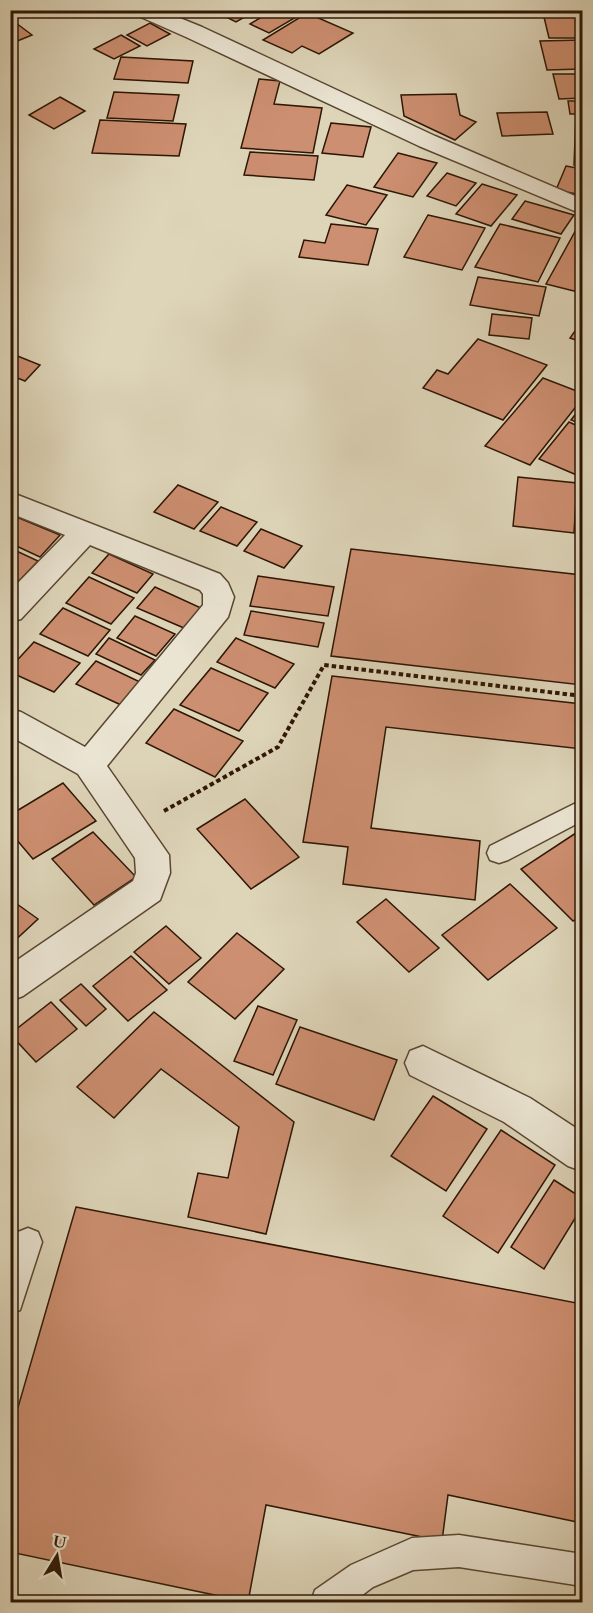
<svg xmlns="http://www.w3.org/2000/svg" width="593" height="1613" viewBox="0 0 593 1613" font-family="Cardo,serif">
<rect width="100%" height="100%" fill="#ded5b9"/>
<filter id="stains"><feTurbulence type="fractalNoise" baseFrequency=".00333" numOctaves="4"/><feColorMatrix values="0 0 0 0 .2 0 0 0 0 .09 0 0 0 0 .02 0 0 0 .5 -.17"/></filter>
<radialGradient id="worn" r=".72"><stop offset=".6" stop-color="#630" stop-opacity="0"/><stop offset="1" stop-color="#630" stop-opacity=".3"/></radialGradient>
<!-- building -->
<g fill="#cd8f71" stroke="#2d1604" stroke-width="1.5">
<path d="M 212,10 L 257,10 L 236,22 Z"/>
<path d="M 273,10 L 298,10 L 303,13 L 269,33 L 250,24 Z"/>
<path d="M 307,13 L 353,33 L 319,54 L 302,46 L 292,53 L 263,40 Z"/>
<path d="M 582,16 L 582,38 L 549,38 L 544,17 Z"/>
<path d="M 12,20 L 32,35 L 10,44 Z"/>
<path d="M 150,23 L 170,34 L 147,46 L 127,35 Z"/>
<path d="M 121,35 L 140,46 L 114,59 L 94,49 Z"/>
<path d="M 582,40 L 582,69 L 547,70 L 540,41 Z"/>
<path d="M 121,57 L 193,61 L 188,83 L 114,79 Z"/>
<path d="M 553,74 L 582,74 L 582,98 L 559,99 Z"/>
<path d="M 259,79 L 280,81 L 274,104 L 322,108 L 313,153 L 241,148 Z"/>
<path d="M 114,92 L 179,95 L 173,121 L 107,118 Z"/>
<path d="M 456,94 L 460,115 L 476,122 L 455,140 L 404,116 L 401,95 Z"/>
<path d="M 60,97 L 85,111 L 54,129 L 29,115 Z"/>
<path d="M 568,101 L 582,101 L 582,114 L 570,114 Z"/>
<path d="M 547,112 L 553,134 L 502,136 L 497,113 Z"/>
<path d="M 576,115 L 582,116 L 582,166 L 574,165 Z"/>
<path d="M 100,120 L 186,124 L 179,156 L 92,153 Z"/>
<path d="M 331,123 L 371,127 L 363,157 L 322,153 Z"/>
<path d="M 250,152 L 318,156 L 314,180 L 244,175 Z"/>
<path d="M 398,153 L 437,163 L 413,197 L 374,187 Z"/>
<path d="M 566,166 L 582,169 L 582,195 L 556,190 Z"/>
<path d="M 447,173 L 476,183 L 456,206 L 427,196 Z"/>
<path d="M 482,184 L 517,195 L 491,226 L 456,214 Z"/>
<path d="M 347,185 L 387,195 L 366,225 L 326,215 Z"/>
<path d="M 525,201 L 574,215 L 561,234 L 512,219 Z"/>
<path d="M 428,215 L 485,228 L 462,270 L 404,257 Z"/>
<path d="M 582,219 L 582,293 L 546,284 Z"/>
<path d="M 331,224 L 378,229 L 368,265 L 299,257 L 304,240 L 325,243 Z"/>
<path d="M 500,224 L 560,238 L 538,282 L 475,267 Z"/>
<path d="M 478,277 L 546,287 L 539,316 L 470,305 Z"/>
<path d="M 492,314 L 532,318 L 529,339 L 489,335 Z"/>
<path d="M 582,321 L 582,342 L 570,338 Z"/>
<path d="M 478,339 L 547,365 L 503,420 L 423,388 L 437,370 L 448,374 Z"/>
<path d="M 10,353 L 40,365 L 25,381 L 10,375 Z"/>
<path d="M 543,378 L 582,393 L 582,399 L 530,465 L 485,446 Z"/>
<path d="M 582,406 L 582,424 L 571,420 Z"/>
<path d="M 569,422 L 582,428 L 582,471 L 579,476 L 539,459 Z"/>
<path d="M 518,477 L 577,483 L 574,533 L 513,526 Z"/>
<path d="M 178,485 L 218,502 L 194,529 L 154,512 Z"/>
<path d="M 221,507 L 257,522 L 237,546 L 200,531 Z"/>
<path d="M 19,518 L 60,535 L 40,557 L 10,543 L 10,526 Z"/>
<path d="M 261,529 L 302,546 L 284,568 L 244,551 Z"/>
<path d="M 10,548 L 38,561 L 19,581 L 10,578 Z"/>
<path d="M 351,549 L 582,575 L 582,685 L 331,656 Z"/>
<path d="M 109,554 L 153,574 L 137,593 L 92,573 Z"/>
<path d="M 258,576 L 334,587 L 328,616 L 250,606 Z"/>
<path d="M 89,577 L 134,598 L 111,624 L 66,603 Z"/>
<path d="M 155,587 L 201,608 L 184,628 L 137,608 Z"/>
<path d="M 63,608 L 110,630 L 88,656 L 40,634 Z"/>
<path d="M 251,611 L 324,623 L 318,647 L 244,635 Z"/>
<path d="M 135,616 L 175,634 L 156,656 L 117,638 Z"/>
<path d="M 109,638 L 155,660 L 141,675 L 96,654 Z"/>
<path d="M 236,638 L 294,664 L 275,688 L 217,662 Z"/>
<path d="M 34,642 L 80,663 L 54,692 L 10,672 L 10,668 Z"/>
<path d="M 96,661 L 140,682 L 121,705 L 76,684 Z"/>
<path d="M 211,668 L 268,693 L 239,731 L 180,705 Z"/>
<path d="M 332,676 L 582,704 L 582,749 L 386,727 L 371,828 L 480,841 L 475,900 L 343,884 L 348,847 L 303,842 Z"/>
<path d="M 174,709 L 243,741 L 215,777 L 146,743 Z"/>
<path d="M 63,783 L 96,821 L 33,859 L 10,832 L 10,815 Z"/>
<path d="M 245,799 L 299,857 L 251,889 L 197,829 Z"/>
<path d="M 582,829 L 582,915 L 573,921 L 521,869 Z"/>
<path d="M 93,832 L 136,877 L 94,905 L 52,859 Z"/>
<path d="M 510,884 L 557,928 L 488,980 L 442,935 Z"/>
<path d="M 10,899 L 38,919 L 10,945 Z"/>
<path d="M 386,899 L 439,948 L 409,972 L 357,922 Z"/>
<path d="M 166,926 L 201,958 L 169,984 L 134,952 Z"/>
<path d="M 237,933 L 284,969 L 235,1019 L 188,982 Z"/>
<path d="M 131,956 L 167,990 L 128,1021 L 93,986 Z"/>
<path d="M 81,984 L 106,1009 L 86,1026 L 60,1000 Z"/>
<path d="M 51,1002 L 77,1029 L 36,1062 L 10,1034 Z"/>
<path d="M 258,1006 L 297,1020 L 273,1075 L 234,1061 Z"/>
<path d="M 154,1012 L 294,1122 L 266,1234 L 188,1217 L 198,1173 L 228,1178 L 239,1127 L 161,1069 L 114,1118 L 77,1087 Z"/>
<path d="M 300,1027 L 397,1060 L 374,1120 L 276,1084 Z"/>
<path d="M 433,1096 L 487,1129 L 446,1191 L 391,1156 Z"/>
<path d="M 501,1130 L 555,1165 L 498,1253 L 443,1216 Z"/>
<path d="M 554,1180 L 582,1198 L 582,1207 L 544,1269 L 511,1247 Z"/>
<path d="M 76,1207 L 582,1304 L 582,1523 L 448,1495 L 442,1541 L 266,1505 L 248,1602 L 10,1552 L 10,1435 Z"/>
</g>
<g fill="none" stroke-linecap="round" stroke-linejoin="round">
<!-- lane casing -->
<g stroke="#594631" stroke-width="3">
<g id="lane">
<path d="M 582,800 L 582,821 L 508,860 L 499,863 L 490,860 L 487,853 L 490,846 Z"/>
<path d="M 28,1228 L 38,1232 L 42,1242 L 20,1310 L 10,1314 L 10,1252 L 18,1232 Z"/>
<path d="M 459,1535 L 582,1554 L 582,1586 L 459,1567 L 413,1570 L 373,1587 L 353,1602 L 311,1602 L 315,1590 L 351,1565 L 412,1538 Z"/>
</g>
</g>
<!-- street casing -->
<g stroke="#594631" stroke-width="3">
<g id="street">
<path d="M 131,10 L 160,10 L 202,27 L 435,136 L 582,199 L 582,214 L 419,146 L 186,37 L 134,14 Z"/>
<path d="M 10,492 L 220,574 L 228,583 L 234,597 L 228,617 L 107,766 L 169,855 L 170,873 L 160,900 L 23,996 L 10,1001 L 10,965 L 133,881 L 136,873 L 135,858 L 78,774 L 10,736 L 10,709 L 21,712 L 85,747 L 203,605 L 203,594 L 200,590 L 90,545 L 21,619 L 10,622 L 10,591 L 65,535 L 10,513 Z"/>
<path d="M 423,1046 L 530,1098 L 582,1132 L 582,1171 L 568,1166 L 504,1122 L 410,1075 L 405,1063 L 410,1051 Z"/>
</g>
</g>
<!-- path -->
<path stroke="#2d1604" stroke-width="4" stroke-dasharray="4.5 3" stroke-linecap="butt" d="M 164,811 L 278,747 L 324,665 L 582,696"/>
<!-- lane -->
<use href="#lane" fill="#eae4d2" fill-rule="evenodd"/>
<!-- street -->
<use href="#street" fill="#eae4d2" fill-rule="evenodd"/>
</g>
<!-- margin -->
<rect width="593" height="1613" fill="none" stroke="#ded5b9" stroke-width="36"/>
<rect x="12" y="12" width="569" height="1589" fill="none" stroke="#2d1604" stroke-width="3"/>
<rect x="18" y="18" width="557" height="1577" fill="none" stroke="#2d1604" stroke-width="1.5"/>
<!-- north arrow -->
<g transform="translate(57 1556) rotate(11)" stroke="#eae4d2" stroke-width="4.5" paint-order="stroke">
<path d="M0-4.5L10 22L0 15L-10 22Z" fill="#2d1604"/>
<text y="-9" font-size="16" font-weight="bold" text-anchor="middle" fill="#2d1604">U</text>
</g>
<rect width="100%" height="100%" filter="url(#stains)"/>
<rect width="100%" height="100%" fill="url(#worn)"/>
</svg>
